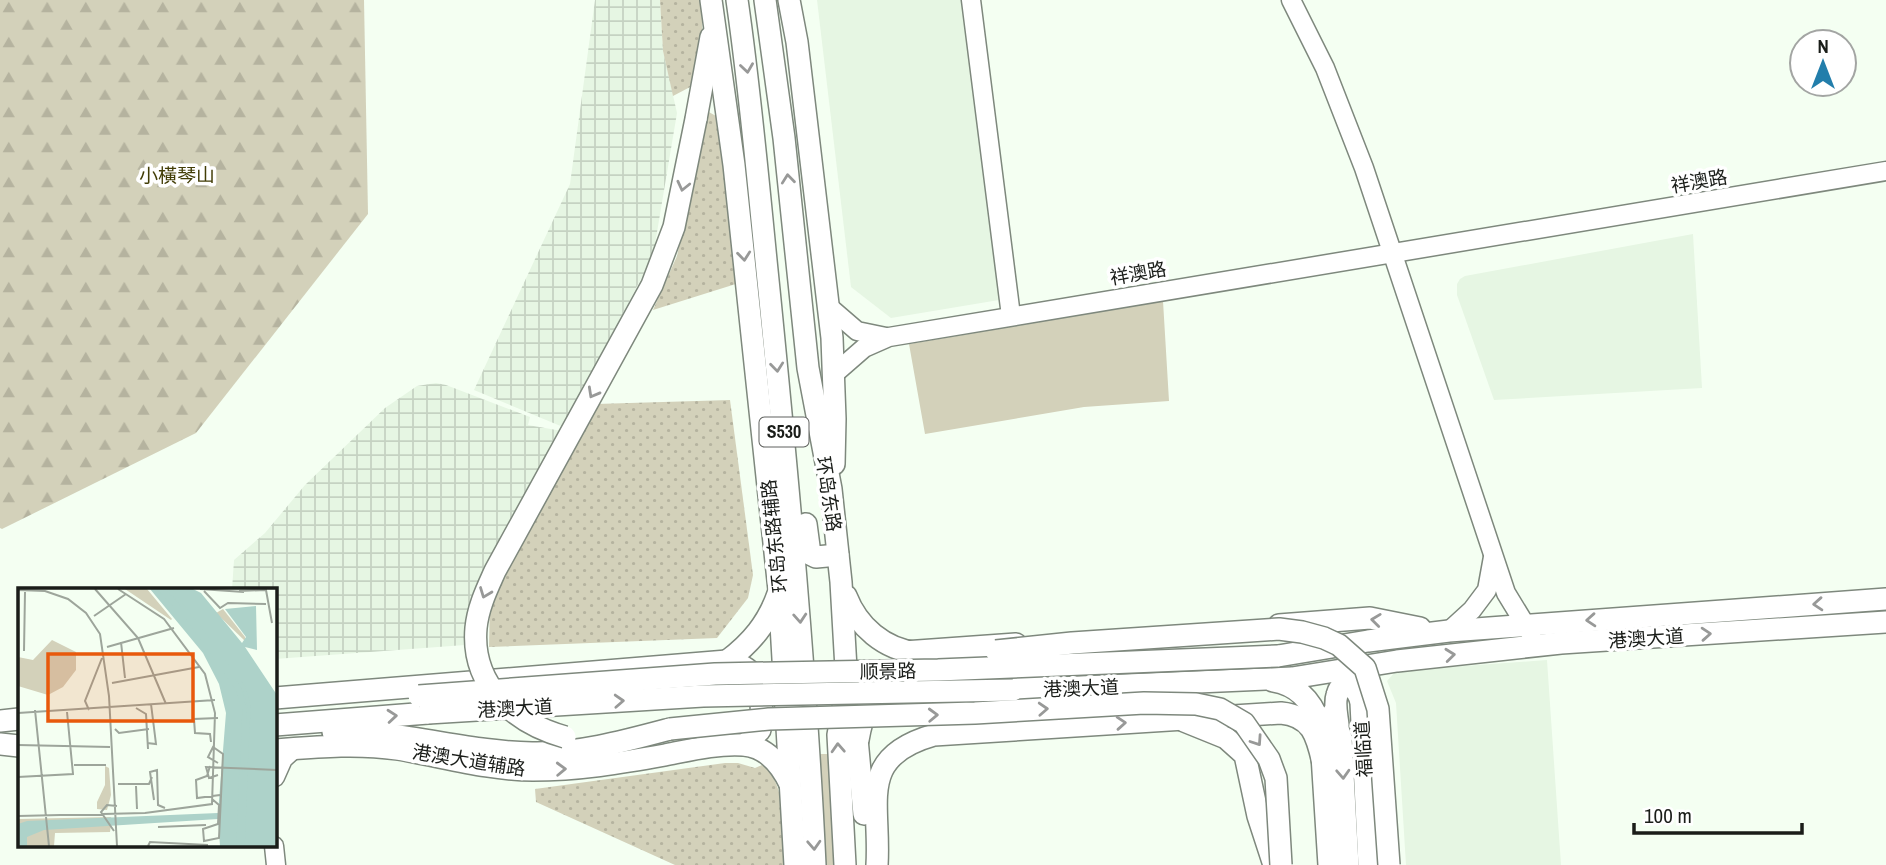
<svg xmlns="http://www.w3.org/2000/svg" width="1886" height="865" viewBox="0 0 1886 865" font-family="'Archivo Narrow','Noto Sans SC',sans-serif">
<defs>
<pattern id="industrial-grid" width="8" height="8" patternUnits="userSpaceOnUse" patternTransform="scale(1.75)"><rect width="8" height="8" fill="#e6f6e3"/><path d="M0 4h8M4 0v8" fill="none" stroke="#c5d2c2"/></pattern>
<pattern id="forest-firs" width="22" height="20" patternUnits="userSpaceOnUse" patternTransform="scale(1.75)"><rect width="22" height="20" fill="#d3d1ba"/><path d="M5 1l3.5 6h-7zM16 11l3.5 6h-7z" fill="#b5b39f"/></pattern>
<pattern id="park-dots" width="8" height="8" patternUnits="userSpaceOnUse" patternTransform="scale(1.75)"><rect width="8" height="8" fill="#d3d1ba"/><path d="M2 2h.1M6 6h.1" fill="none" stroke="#b5b39f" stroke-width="1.8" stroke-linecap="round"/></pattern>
</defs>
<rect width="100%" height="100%" fill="#f4fff2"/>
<!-- built -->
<g fill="#e6f6e3">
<path d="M 817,0 L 980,0 L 1017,297 L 891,318 L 851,287 Z"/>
<path d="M 1693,234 L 1702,388 L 1494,400 L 1457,295 L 1457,284 L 1460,279 L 1465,276 Z"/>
<path d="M 1547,660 L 1561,865 L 1406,865 L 1396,703 L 1387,681 L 1396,671 Z"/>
</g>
<!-- industrial -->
<g fill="url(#industrial-grid)">
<path d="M 595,0 L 660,0 L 663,51 L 677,113 L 653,256 L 563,427 L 474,390 L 570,184 Z"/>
<path d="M 436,383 L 446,385 L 530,417 L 528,425 L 562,431 L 475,589 L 468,612 L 465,645 L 275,659 L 275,590 L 232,590 L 234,560 L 265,533 L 305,485 L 385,408 L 417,386 Z"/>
</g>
<!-- grass -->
<g fill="#d3d1ba">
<path d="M 1163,301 L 1169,401 L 1084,407 L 925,434 L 909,344 Z"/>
<path d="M 820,754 L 830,754 L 835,865 L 825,865 Z"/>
</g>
<!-- forest -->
<path fill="url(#forest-firs)" d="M 0,0 L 364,0 L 368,214 L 196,433 L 2,529 L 0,528 Z"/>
<!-- park -->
<g fill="url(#park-dots)">
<path d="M 660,0 L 701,0 L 703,45 L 692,86 L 673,96 L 663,51 Z"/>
<path d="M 707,111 L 716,116 L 739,283 L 653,310 L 677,256 Z"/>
<path d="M 730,400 L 753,575 L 748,598 L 717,638 L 489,647 L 490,601 L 596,404 Z"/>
<path d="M 725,763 L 738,763 L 755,768 L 762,765 C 788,783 783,835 785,865 L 675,865 L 536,802 L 535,789 Z"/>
</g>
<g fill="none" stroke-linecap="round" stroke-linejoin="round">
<!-- minor casing -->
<g stroke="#7e887d" stroke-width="21">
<g id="minor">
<path d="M 971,0 L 1011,316"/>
<path d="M 1291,0 L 1325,68 L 1364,168 L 1506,593 L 1531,634"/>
<path d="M 828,306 L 857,331 L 886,337"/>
<path d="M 833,375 L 864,348 L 889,337 L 1886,171"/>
<path d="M 1449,631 L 1472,610 L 1487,590 L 1493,557"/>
<path d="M 275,777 L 283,759 L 294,749"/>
<path d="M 274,846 L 276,865"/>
</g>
</g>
<!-- major casing -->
<g stroke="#7e887d" stroke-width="24">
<g id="major">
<path d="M 711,0 L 734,165 L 779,590 L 795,865"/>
<path d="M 737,0 C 751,96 759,193 769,290 C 788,481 806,673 815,865"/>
<path d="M 765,0 L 784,138 L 808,368 L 831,489 L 841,582 L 847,686 L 838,735 L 845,865"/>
<path d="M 789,0 L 797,42 L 832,338 L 835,419 L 834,464"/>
<path d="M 696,119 L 711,37"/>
<path d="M 806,524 L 810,554 L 816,557 L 838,555"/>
<path d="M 846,596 C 858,627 884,649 917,653"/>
<path d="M 1279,625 L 1370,618 L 1420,628"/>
<path d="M 904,652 L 1016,644"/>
<path d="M 1278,656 L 1368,641 L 1449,631 L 1886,599"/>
<path d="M 727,661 C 751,643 768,623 778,594"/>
<path d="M 960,681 L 1033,678"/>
<path d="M 1273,681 C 1298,685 1312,701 1320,724 L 1329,865"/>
<path d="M 1013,690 L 1292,678 L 1397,661 L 1561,643 L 1886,622"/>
<path d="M 275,698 L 727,661 C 765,668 763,698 760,730 L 745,745"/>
<path d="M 1333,713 L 1341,738 L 1348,865"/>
<path d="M 0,721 L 19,719"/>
<path d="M 1184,721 L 1226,738 L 1245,755 L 1258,816 L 1274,865"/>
<path d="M 275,725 L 428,713"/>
<path d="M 1338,725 C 1337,715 1334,704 1337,695 C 1342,675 1359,688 1361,703 L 1369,865"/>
<path d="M 856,728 L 864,814"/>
<path d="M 333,732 C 402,730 465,752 532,753 C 578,754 625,741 670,729"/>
<path d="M 858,740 C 863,711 868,701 893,687"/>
<path d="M 0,744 L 19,746"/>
<path d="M 275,750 C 315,747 356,743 397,749 C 441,756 488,770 533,770 C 578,770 621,763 665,755 C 690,750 718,743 744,745 C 766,747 781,765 790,784"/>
<path d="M 877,865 C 881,802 856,757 934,735 L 1281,713 C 1312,716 1317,736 1323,763"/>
</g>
</g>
<!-- minor -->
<use href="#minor" stroke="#fff" stroke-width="18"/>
<!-- major -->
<use href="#major" stroke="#fff" stroke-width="21"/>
<!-- major-bridge casing -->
<g stroke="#7e887d" stroke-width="24" stroke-linecap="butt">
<g id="major-bridge">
<path d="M 996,651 L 1072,643 L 1279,629 L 1302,632 L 1324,638 L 1339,645 L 1365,668 L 1378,709 L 1389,865"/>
<path d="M 419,696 L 715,674 L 938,670 L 1278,656"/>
<path d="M 428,713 L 703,696 L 1013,690"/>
<path d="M 670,729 L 769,719 L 975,713 L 1144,703 L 1196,704 L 1220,709 L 1244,723 L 1269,759 L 1276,778 L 1281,865"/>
<path d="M 565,737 C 514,723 471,685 476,628 C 478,607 487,589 495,571 L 652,285 L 674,227 L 696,119"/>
</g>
</g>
<!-- major-bridge -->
<use href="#major-bridge" stroke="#fff" stroke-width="21"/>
</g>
<!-- one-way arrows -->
<defs><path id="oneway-chevron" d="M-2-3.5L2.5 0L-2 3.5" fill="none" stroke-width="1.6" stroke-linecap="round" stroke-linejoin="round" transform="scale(1.75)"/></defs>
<g stroke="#989998">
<use href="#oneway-chevron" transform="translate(747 68) rotate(82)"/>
<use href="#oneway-chevron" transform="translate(788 179) rotate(-96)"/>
<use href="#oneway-chevron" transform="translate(683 186) rotate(103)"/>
<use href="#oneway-chevron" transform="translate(744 256) rotate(84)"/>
<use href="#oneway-chevron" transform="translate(777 367) rotate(84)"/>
<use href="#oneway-chevron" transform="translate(593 393) rotate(119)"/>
<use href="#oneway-chevron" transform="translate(485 593) rotate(111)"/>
<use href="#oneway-chevron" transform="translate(1818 604) rotate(176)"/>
<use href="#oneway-chevron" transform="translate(800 618) rotate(86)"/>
<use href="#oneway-chevron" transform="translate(1376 620) rotate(-173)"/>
<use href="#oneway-chevron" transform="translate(1591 620) rotate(176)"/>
<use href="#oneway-chevron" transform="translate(1706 634) rotate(-4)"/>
<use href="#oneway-chevron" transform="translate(1450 655) rotate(-6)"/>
<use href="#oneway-chevron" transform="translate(619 701) rotate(-3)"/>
<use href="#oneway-chevron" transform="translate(1043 709) rotate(-3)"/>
<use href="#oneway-chevron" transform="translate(933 715) rotate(-2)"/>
<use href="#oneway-chevron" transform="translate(392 716) rotate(-5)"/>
<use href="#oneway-chevron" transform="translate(1121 723) rotate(-4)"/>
<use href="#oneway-chevron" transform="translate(1257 741) rotate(56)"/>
<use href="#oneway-chevron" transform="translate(838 748) rotate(-93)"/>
<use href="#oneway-chevron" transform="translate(561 769) rotate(-2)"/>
<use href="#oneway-chevron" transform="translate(1343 774) rotate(87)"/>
<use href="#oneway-chevron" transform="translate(814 845) rotate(87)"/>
</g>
<g text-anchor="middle" stroke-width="7" stroke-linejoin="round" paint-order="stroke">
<!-- shield labels -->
<rect fill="#fff" stroke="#5f615e" stroke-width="2" x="759.5" y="417.5" width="49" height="29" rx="5"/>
<g font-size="18" font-weight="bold" fill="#1a1d19">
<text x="784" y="438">S530</text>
</g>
<!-- park labels -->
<g font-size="19" fill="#423d06" stroke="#fff">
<text x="177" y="182">小橫琴山</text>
</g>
<!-- street labels -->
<g font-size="19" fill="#1a1d19" stroke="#fff">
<text transform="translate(1699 181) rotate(-10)" y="7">祥澳路</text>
<text transform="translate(1138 273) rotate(-10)" y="7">祥澳路</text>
<text transform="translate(829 494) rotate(81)" y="7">环岛东路</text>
<text transform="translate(774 536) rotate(-96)" y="7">环岛东路辅路</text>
<text transform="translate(1646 638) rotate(-4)" y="7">港澳大道</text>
<text transform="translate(888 671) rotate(-1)" y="7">顺景路</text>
<text transform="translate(1081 688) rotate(-2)" y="7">港澳大道</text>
<text transform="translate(515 708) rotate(-3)" y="7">港澳大道</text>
<text transform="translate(1363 749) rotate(-93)" y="7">福临道</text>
<text transform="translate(469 760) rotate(9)" y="7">港澳大道辅路</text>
</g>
</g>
<!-- overview -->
<g transform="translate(18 588)">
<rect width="259" height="259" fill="#f4fff2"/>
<path d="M 205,21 L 227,49 L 227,53 L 198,25 Z" fill="#d3d1ba"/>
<path d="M 34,52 L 58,64 L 58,82 L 45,99 L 30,107 L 0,98 L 0,69 L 15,72 Z" fill="#d3d1ba"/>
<path d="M 107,1 L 129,1 L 154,31 L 153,32 ZM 87,178 L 91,180 L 93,207 L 89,222 L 79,221 L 79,214 L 87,197 ZM 0,231 L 93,229 L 94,231 L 92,244 L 37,245 L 36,258 L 0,258 Z" fill="#d3d1ba"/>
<path d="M 132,1 L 175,1 L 183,5 L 224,55 L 228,49 L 207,21 L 238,18 L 239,62 L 227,59 L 259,107 L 259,258 L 202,258 L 200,231 L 26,242 L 9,249 L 9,258 L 0,258 L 0,236 L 9,233 L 200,225 L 208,125 L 201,96 L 185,65 Z" fill="#add2c9"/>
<path fill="none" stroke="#add2c9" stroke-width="3.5" d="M 141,1 L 170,31 L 219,100 L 226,122 L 224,177M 145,1 L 177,37 L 222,101 L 227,123 L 225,179M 152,1 L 226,100 L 231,118 L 228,177M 220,258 L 223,182M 222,258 L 225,184M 225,258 L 228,183"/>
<path fill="none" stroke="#9da59b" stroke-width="2" d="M 77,1 L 120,50 L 148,116M 182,1 L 226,4M 0,2 L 27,3 L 50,11 L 68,25 L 82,46 L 91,108 L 99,258M 186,3 L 202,20 L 210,15 L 248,16M 221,3 L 248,2 L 254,35M 76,28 L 108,6M 103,54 L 107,90M 89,59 L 156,40M 6,63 L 7,4M 94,95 L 181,79M 118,120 L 128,126 L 130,161M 17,122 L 31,258M 71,122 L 67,113 L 84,70M 0,125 L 197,112M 97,141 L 101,145 L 131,141M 193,154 L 192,146 L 177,145 L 176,131 L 200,130M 129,155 L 138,156 L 133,116M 0,157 L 92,159M 56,177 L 88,177M 192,178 L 189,188 L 178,192 L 179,210 L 202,207M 200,187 L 191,190 L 188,179 L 259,182M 0,189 L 55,186 L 49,124M 100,196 L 131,196 L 134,189M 118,198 L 119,221M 194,211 L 201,217 L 200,236 L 185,241 L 186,253 L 201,250 L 205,166 L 195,159 L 190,169 L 200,175M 136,212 L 132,184 L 139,182 L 140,217 L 147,220M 0,228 L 127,225 L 194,216 L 197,125 L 187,86 L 146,31 L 100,1M 140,239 L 188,237M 96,243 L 83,224 L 89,217 L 99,218M 130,258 L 132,254 L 190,257"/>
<path fill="#e8590c" fill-opacity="0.15" stroke="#e8590c" stroke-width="3.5" d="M 30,66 L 175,66 L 175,133 L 30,133 Z"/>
<rect width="259" height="259" fill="none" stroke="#1a1d19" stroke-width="3.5"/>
</g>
<!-- north arrow -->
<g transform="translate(1823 63)"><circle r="33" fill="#ffffff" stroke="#a3a5a3" stroke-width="2"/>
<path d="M0-5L12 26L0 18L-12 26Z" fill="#227eab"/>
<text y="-10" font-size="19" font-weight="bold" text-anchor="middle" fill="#1a1d19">N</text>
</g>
<!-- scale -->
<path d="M1634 823v10h168v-10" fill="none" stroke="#1a1d19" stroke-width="3.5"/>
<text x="1644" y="823" font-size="21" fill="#1a1d19" stroke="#ffffff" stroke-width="5" paint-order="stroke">100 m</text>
</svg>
